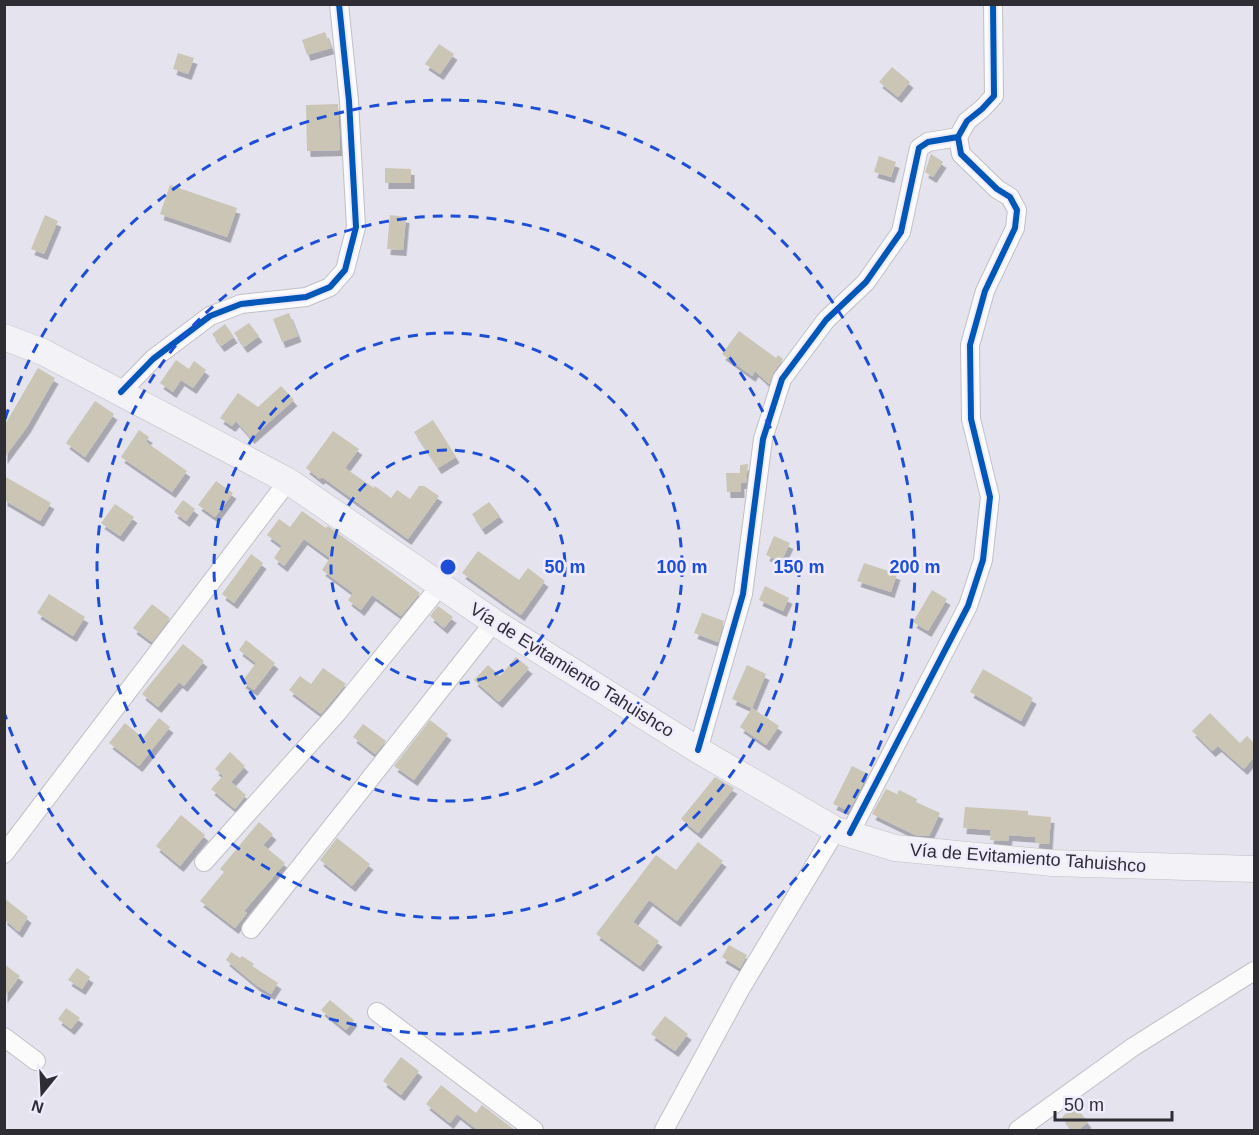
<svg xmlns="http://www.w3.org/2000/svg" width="1259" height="1135" viewBox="0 0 1259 1135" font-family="Helvetica,sans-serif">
<defs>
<filter id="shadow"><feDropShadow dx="3.5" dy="6" stdDeviation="0" flood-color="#0004"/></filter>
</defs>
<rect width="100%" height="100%" fill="#e5e3ed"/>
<!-- building -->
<g fill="#cac5b5" filter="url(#shadow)">
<path d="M 325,32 L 331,48 L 307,55 L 302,40 Z"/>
<path d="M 439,44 L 454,54 L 440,74 L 425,64 Z"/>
<path d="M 178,53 L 194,58 L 188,74 L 173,69 Z"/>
<path d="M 892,67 L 910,82 L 898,97 L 879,82 Z"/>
<path d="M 338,104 L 340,150 L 307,151 L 306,105 Z"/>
<path d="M 931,154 L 943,162 L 933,177 L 925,172 Z"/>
<path d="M 879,156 L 896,162 L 891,177 L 874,172 Z"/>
<path d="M 385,168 L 411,169 L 411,183 L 385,183 Z"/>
<path d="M 170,185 L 237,208 L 227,237 L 160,214 Z"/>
<path d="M 45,215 L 58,221 L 44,254 L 31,249 Z"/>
<path d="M 390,215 L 406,217 L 403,250 L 387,249 Z"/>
<path d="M 289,313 L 298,336 L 282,342 L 273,319 Z"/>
<path d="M 249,323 L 259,336 L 244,347 L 234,333 Z"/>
<path d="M 225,324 L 234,337 L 221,346 L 212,334 Z"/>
<path d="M 739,331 L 776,358 L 778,355 L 783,359 L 773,373 L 769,384 L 755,371 L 752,376 L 722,354 Z"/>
<path d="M 176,360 L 189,369 L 194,361 L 206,370 L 193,388 L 181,380 L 173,392 L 160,383 Z"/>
<path d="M 38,368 L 55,378 L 27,427 L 4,458 L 4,426 Z"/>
<path d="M 281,386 L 294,400 L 251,438 L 236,421 L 232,426 L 220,418 L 238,393 L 258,407 Z"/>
<path d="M 95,401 L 114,414 L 85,457 L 66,443 Z"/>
<path d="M 433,420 L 456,457 L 438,468 L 414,432 Z"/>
<path d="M 139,430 L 149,437 L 146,442 L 187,471 L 172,492 L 121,457 Z"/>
<path d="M 333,431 L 359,449 L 345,468 L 374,488 L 375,486 L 391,498 L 397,490 L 410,499 L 419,486 L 424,486 L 439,496 L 408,539 L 322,477 L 320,479 L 306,468 Z"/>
<path d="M 748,464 L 746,483 L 741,483 L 741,492 L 727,492 L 726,473 L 740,473 L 740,481 L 740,465 Z"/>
<path d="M 4,476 L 51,503 L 40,521 L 4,500 Z"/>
<path d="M 216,481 L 233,493 L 215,517 L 198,505 Z"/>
<path d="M 183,500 L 195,509 L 186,521 L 174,512 Z"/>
<path d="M 489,502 L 500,516 L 482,529 L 472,514 Z"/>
<path d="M 115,504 L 134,517 L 120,536 L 101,523 Z"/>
<path d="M 302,511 L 326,528 L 328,526 L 420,593 L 401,616 L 372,595 L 361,610 L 348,600 L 353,593 L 322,570 L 330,558 L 304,539 L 284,566 L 274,558 L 282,546 L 267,535 L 279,519 L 290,527 Z"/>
<path d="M 774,536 L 790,543 L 781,562 L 766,555 Z"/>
<path d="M 478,551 L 519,580 L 528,568 L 545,581 L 521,615 L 462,573 Z"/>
<path d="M 251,554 L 263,563 L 234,603 L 222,594 Z"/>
<path d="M 864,563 L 897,574 L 891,592 L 857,581 Z"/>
<path d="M 765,586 L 789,598 L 783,611 L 759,600 Z"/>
<path d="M 932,590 L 947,599 L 928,631 L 913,622 Z"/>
<path d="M 49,594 L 85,617 L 73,636 L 37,613 Z"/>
<path d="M 152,604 L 170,618 L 152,642 L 133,628 Z"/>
<path d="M 438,606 L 453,617 L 444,628 L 430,616 Z"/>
<path d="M 702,613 L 724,621 L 718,642 L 694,633 Z"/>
<path d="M 246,640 L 275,663 L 254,690 L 242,682 L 256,663 L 239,650 Z"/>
<path d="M 183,644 L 204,661 L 184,686 L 179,682 L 158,707 L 142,694 Z"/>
<path d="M 516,657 L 529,668 L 499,702 L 474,680 L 488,665 L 500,676 Z"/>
<path d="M 747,665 L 766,674 L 752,708 L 732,699 Z"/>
<path d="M 323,668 L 346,684 L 321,714 L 289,690 L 300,676 L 311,684 Z"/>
<path d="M 983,669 L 1033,698 L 1021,721 L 970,692 Z"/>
<path d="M 752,708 L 779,726 L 766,745 L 740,727 Z"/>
<path d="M 1210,713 L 1240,743 L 1247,736 L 1254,743 L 1254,757 L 1244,769 L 1218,746 L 1212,751 L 1192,731 Z"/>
<path d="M 159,718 L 170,727 L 139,766 L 109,743 L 125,723 L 143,738 Z"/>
<path d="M 430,720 L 448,734 L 414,780 L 394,766 Z"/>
<path d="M 363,724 L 386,741 L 375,754 L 353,737 Z"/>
<path d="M 230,752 L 245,766 L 231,782 L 246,795 L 235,809 L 211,789 L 223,776 L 215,769 Z"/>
<path d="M 852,766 L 868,774 L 849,811 L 833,804 Z"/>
<path d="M 715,777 L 734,788 L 698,833 L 681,819 Z"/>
<path d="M 886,789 L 897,794 L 899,790 L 917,799 L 916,802 L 940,813 L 929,836 L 915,835 L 872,814 Z"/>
<path d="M 965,807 L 1028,811 L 1028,815 L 1051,817 L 1049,844 L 1035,843 L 1036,837 L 1009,835 L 1008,841 L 990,840 L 991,830 L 963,828 Z"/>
<path d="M 181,815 L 205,835 L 180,866 L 156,846 Z"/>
<path d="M 259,822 L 273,834 L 263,845 L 285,863 L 244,911 L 247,913 L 235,928 L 200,901 L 224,872 L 220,869 Z"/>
<path d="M 337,838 L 370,864 L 352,886 L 320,860 Z"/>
<path d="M 698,842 L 723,861 L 677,921 L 649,900 L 633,922 L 659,941 L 640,966 L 596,934 L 656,855 L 676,870 Z"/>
<path d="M 4,898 L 28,917 L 19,932 L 4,919 Z"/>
<path d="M 729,945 L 747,955 L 740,968 L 722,957 Z"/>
<path d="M 231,952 L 240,958 L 242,956 L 254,964 L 252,966 L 278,983 L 271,994 L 256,985 L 226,960 Z"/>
<path d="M 4,964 L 20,976 L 4,997 Z"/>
<path d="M 77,968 L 90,977 L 82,989 L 68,980 Z"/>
<path d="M 330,1000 L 354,1020 L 346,1030 L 321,1010 Z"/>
<path d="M 66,1008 L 80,1018 L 71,1029 L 58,1019 Z"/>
<path d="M 665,1016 L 688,1034 L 675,1051 L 651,1034 Z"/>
<path d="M 401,1057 L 419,1071 L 401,1095 L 383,1081 Z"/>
<path d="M 441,1085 L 476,1113 L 482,1105 L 516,1131 L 479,1131 L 457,1114 L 450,1123 L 426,1104 Z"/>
<path d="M 1075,1106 L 1088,1122 L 1077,1131 L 1072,1131 L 1062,1117 Z"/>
</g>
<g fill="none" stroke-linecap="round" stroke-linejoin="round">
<!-- minor casing -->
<g stroke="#c1bfc6" stroke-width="20">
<g id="minor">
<path d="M 121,392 L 153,359 L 210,316 L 241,304 L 306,297 L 330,287 L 345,270 L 356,227 L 349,101 L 339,4"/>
<path d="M 698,750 L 743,594 L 763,439 L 782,379 L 826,320 L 866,282 L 901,232 L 919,148 L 928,142 L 958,137"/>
<path d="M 850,833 L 968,606 L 983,560 L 990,497 L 971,419 L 970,345 L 985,291 L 1015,228 L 1017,210 L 1010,197 L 997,189 L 961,154 L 958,137 L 967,121 L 982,109 L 994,96 L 993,4"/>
<path d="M 4,854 L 288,481"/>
<path d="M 204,862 L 337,713 L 440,586"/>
<path d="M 251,929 L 494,622"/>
<path d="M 377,1012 L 534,1130"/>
<path d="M 4,1037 L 36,1061"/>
<path d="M 664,1130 L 741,988 L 836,830"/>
<path d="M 1018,1130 L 1133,1047 L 1254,971"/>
</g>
</g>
<!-- secondary casing -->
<g stroke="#c1bfc6" stroke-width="27">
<path id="secondary" d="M 4,337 L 43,352 L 288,481 L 494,622 L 698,750 L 836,830 L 895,848 L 1052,863 L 1254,869"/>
</g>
<!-- minor -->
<use href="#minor" stroke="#fbfbfc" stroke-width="18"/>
<!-- secondary -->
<use href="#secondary" stroke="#f3f2f6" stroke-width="26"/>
<!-- cycleway casing -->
<g stroke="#f0ecfe" stroke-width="10">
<g id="cycleway">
<path d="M 121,392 L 153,359 L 210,316 L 241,304 L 306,297 L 330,287 L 345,270 L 356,227 L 349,101 L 339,4"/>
<path d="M 698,750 L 743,594 L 763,439 L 782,379 L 826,320 L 866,282 L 901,232 L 919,148 L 928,142 L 958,137"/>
<path d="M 850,833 L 968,606 L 983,560 L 990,497 L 971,419 L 970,345 L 985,291 L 1015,228 L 1017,210 L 1010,197 L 997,189 L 961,154 L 958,137 L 967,121 L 982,109 L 994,96 L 993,4"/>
</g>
</g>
<!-- cycleway -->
<use href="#cycleway" stroke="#0057b8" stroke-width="6"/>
</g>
<!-- distance rings -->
<g fill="none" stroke="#1d4ed8" stroke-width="3" stroke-dasharray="10 8">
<circle cx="448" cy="567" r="117"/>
<circle cx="448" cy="567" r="234"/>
<circle cx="448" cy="567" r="351"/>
<path d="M5 419A467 467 0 1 1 5 715"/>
</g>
<g text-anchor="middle" stroke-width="5" stroke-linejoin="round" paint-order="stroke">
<!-- street labels -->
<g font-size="18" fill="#2e2d34" stroke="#f0ecfe">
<text transform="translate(572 670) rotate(32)" y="6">Vía de Evitamiento Tahuishco</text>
<text transform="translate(1028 858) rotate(4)" y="6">Vía de Evitamiento Tahuishco</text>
</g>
</g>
<circle cx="448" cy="567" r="9" fill="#1d4ed8" stroke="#f0ecfe" stroke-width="3"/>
<g font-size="18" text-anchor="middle" font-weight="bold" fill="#1d4ed8" stroke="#f0ecfe" stroke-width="5" stroke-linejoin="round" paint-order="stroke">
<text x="565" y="573">50 m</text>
<text x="682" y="573">100 m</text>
<text x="799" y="573">150 m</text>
<text x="915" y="573">200 m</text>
</g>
<!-- border -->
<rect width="1259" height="1135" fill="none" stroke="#2e2d34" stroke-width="12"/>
<!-- north arrow -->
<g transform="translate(42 1093) rotate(198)" stroke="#f0ecfe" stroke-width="4.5" paint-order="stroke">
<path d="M0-4.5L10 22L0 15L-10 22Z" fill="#2e2d34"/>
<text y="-9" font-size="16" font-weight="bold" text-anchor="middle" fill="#2e2d34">N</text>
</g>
<!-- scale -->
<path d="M1055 1111v9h117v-9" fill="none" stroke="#2e2d34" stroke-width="3"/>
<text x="1064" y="1111" font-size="18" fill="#2e2d34" stroke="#f0ecfe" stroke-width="4.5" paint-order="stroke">50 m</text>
</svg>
